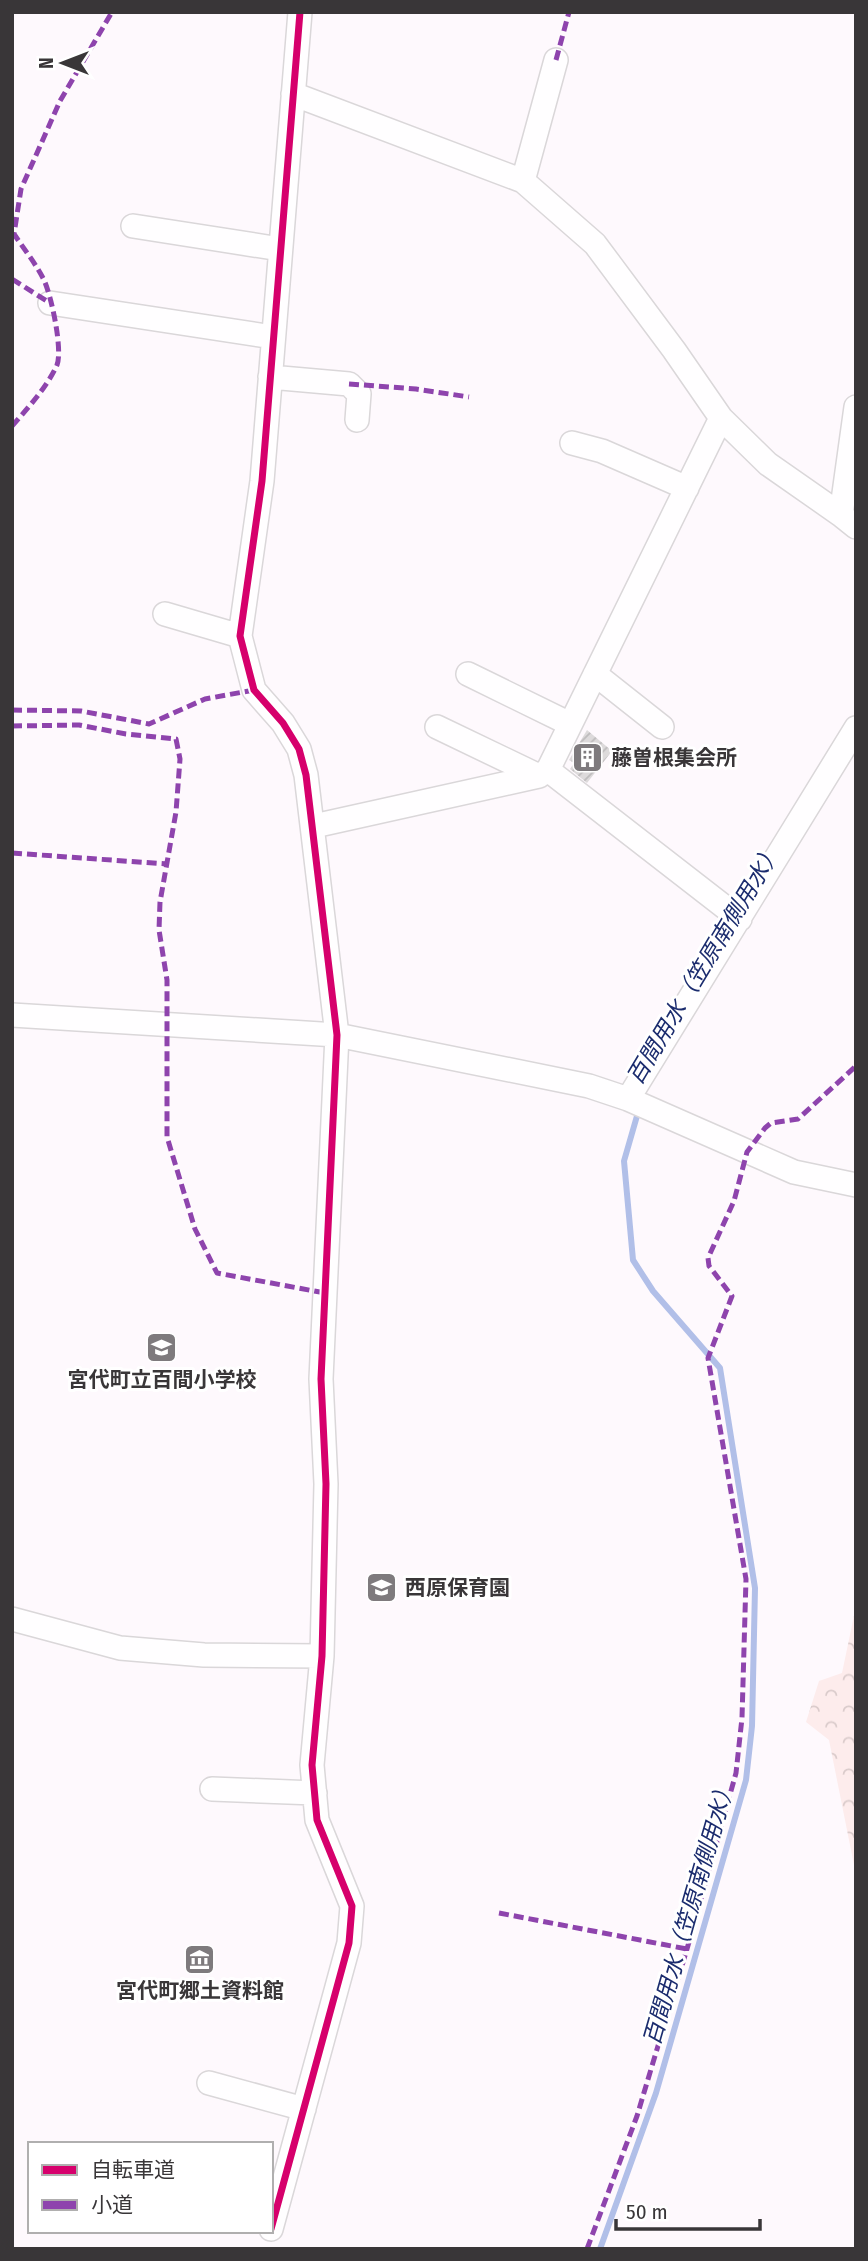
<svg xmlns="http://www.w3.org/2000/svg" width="868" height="2261" viewBox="0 0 868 2261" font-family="'Fira Sans Condensed','Noto Sans JP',sans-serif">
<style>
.forest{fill:url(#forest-crowns)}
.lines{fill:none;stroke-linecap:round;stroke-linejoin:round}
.stream{stroke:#b1bfe8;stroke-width:6}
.building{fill:url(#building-hatch)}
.minor-casing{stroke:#dad7d9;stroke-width:26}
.minor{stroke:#fffeff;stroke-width:23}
.quiet{stroke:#8e44ad;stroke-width:5;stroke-dasharray:10 5;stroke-linecap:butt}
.cycleway-casing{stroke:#fff;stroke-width:11}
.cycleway{stroke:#d6006c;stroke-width:7}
.labels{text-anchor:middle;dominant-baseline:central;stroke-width:6;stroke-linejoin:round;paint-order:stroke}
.poi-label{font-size:21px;font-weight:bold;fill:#393638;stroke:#fff;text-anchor:start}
.water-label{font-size:23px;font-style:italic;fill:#1b2c6e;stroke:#fff}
</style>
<defs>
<pattern id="forest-crowns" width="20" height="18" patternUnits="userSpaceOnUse" patternTransform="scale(1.75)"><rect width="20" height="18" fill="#fdecec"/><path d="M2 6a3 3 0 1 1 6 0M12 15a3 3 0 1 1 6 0" fill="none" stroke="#dacbcb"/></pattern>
<pattern id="building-hatch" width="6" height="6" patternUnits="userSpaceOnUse" patternTransform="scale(1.75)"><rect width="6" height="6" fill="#dddadb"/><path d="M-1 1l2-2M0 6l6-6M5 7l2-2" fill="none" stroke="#bebcbd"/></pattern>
</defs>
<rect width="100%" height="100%" fill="#fef9fd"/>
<path class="forest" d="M 856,1606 L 856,1875 L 829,1740 L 806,1722 L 819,1681 L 842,1673 Z"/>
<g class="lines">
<path class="stream" d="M 600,2249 L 656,2093 L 746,1780 L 752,1726 L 755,1588 L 720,1368 L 653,1291 L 633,1260 L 624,1161 L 639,1109"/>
</g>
<path class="building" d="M 587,730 L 612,751 L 587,783 L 570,769 L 574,763 L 569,760 Z"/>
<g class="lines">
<defs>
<path id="minor" d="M 293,94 L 523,181 L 595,244 L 674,350 L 721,418 L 768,464 L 841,515 L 856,527
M 523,181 L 556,60
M 133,226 L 280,249
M 50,303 L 273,337
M 270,377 L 349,384 L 359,394 L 357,420
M 572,443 L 602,451 L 687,488
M 841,515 L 856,407
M 165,614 L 240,636
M 468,674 L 570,724
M 595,674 L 662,727
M 437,727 L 539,776
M 548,770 L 740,919
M 314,826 L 539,776 L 548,770 L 721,418
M 12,1015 L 337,1035 L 589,1086 L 628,1099 L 794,1172 L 856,1185
M 628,1099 L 856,728
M 12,1619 L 120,1648 L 204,1655 L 322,1656
M 212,1789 L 315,1793
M 209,2083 L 304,2109
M 271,2229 L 349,1943 L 352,1906 L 317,1820 L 312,1765 L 322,1656 L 326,1484 L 321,1379 L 337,1035 L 306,775 L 299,749 L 283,723 L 254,690 L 240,636 L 262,481 L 300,12"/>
</defs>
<use href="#minor" class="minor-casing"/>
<use href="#minor" class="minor"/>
<path class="quiet" d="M 556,60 L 569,12
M 12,279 L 50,303
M 349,384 L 416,389 L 469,397
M 12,426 C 28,408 47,387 57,365 C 63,349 51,295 44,280 C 36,264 24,249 14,234 L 21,189 L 60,101 L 112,12
M 12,710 L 81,711 L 149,724 L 205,699 L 254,690
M 12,726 L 79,725 L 126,734 L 176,739 L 180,759 L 176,812 L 160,902 L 159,930 L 167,980 L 167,1137 L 195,1229 L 217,1273 L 325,1293
M 12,853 L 167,864
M 499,1913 L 687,1949
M 587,2249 L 637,2116 L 687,1949 L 736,1773 L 742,1718 L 746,1579 L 708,1358 L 732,1296 L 709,1266 L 708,1258 L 734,1201 L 747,1152 L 765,1128 L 771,1123 L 798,1119 L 856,1066"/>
<defs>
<path id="cycleway" d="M 271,2229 L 349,1943 L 352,1906 L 317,1820 L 312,1765 L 322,1656 L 326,1484 L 321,1379 L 337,1035 L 306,775 L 299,749 L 283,723 L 254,690 L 240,636 L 262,481 L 300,12"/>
</defs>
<use href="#cycleway" class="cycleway-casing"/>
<use href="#cycleway" class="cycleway"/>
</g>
<defs>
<symbol id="building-square" viewBox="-11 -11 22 22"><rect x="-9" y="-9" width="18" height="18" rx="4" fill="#7e7a7d" stroke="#fff"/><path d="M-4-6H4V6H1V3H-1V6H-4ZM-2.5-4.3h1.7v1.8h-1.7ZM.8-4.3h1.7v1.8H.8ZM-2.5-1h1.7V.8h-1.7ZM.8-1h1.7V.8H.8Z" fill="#fff"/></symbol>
<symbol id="school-square" viewBox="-11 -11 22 22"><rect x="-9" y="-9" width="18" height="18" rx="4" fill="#7e7a7d" stroke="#fff"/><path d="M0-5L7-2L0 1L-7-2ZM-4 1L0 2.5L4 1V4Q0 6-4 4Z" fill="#fff"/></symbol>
<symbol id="museum-square" viewBox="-11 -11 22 22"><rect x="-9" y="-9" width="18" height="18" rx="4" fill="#7e7a7d" stroke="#fff"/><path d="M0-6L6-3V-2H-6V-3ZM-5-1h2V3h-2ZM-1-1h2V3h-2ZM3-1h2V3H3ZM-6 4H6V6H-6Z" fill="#fff"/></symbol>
</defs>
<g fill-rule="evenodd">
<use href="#building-square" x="570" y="740" width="35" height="35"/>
<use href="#school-square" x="144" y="1330" width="35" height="35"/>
<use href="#school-square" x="364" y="1570" width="35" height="35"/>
<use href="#museum-square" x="182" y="1942" width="35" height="35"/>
</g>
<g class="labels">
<g class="poi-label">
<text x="611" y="758">藤曽根集会所</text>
<text x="162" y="1380" text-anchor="middle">宮代町立百間小学校</text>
<text x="405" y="1588">西原保育園</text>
<text x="200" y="1991" text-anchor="middle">宮代町郷土資料館</text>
</g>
<g class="water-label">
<text transform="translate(704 964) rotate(-59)">百間用水（笠原南側用水）</text>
<text transform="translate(689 1912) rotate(-74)">百間用水（笠原南側用水）</text>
</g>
</g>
<rect width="868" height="2261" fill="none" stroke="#393638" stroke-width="28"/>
<rect x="28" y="2142" width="245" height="91" fill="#ffffff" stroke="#b0afaf" stroke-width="2"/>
<rect x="42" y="2165" width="35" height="10" fill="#d6006c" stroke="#b0afaf" stroke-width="2"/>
<text x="91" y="2177" font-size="21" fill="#393638">自転車道</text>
<rect x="42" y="2200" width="35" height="10" fill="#8e44ad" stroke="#b0afaf" stroke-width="2"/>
<text x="91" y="2212" font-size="21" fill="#393638">小道</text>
<g transform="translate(63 63) rotate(270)" stroke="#ffffff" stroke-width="5" paint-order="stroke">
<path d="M0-5L12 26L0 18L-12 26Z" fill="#393638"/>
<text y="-10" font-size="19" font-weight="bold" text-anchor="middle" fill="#393638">N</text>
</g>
<path d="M616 2219v10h144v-10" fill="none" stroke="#393638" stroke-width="3.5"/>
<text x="626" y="2219" font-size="21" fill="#393638" stroke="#ffffff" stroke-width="5" paint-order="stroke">50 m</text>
</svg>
